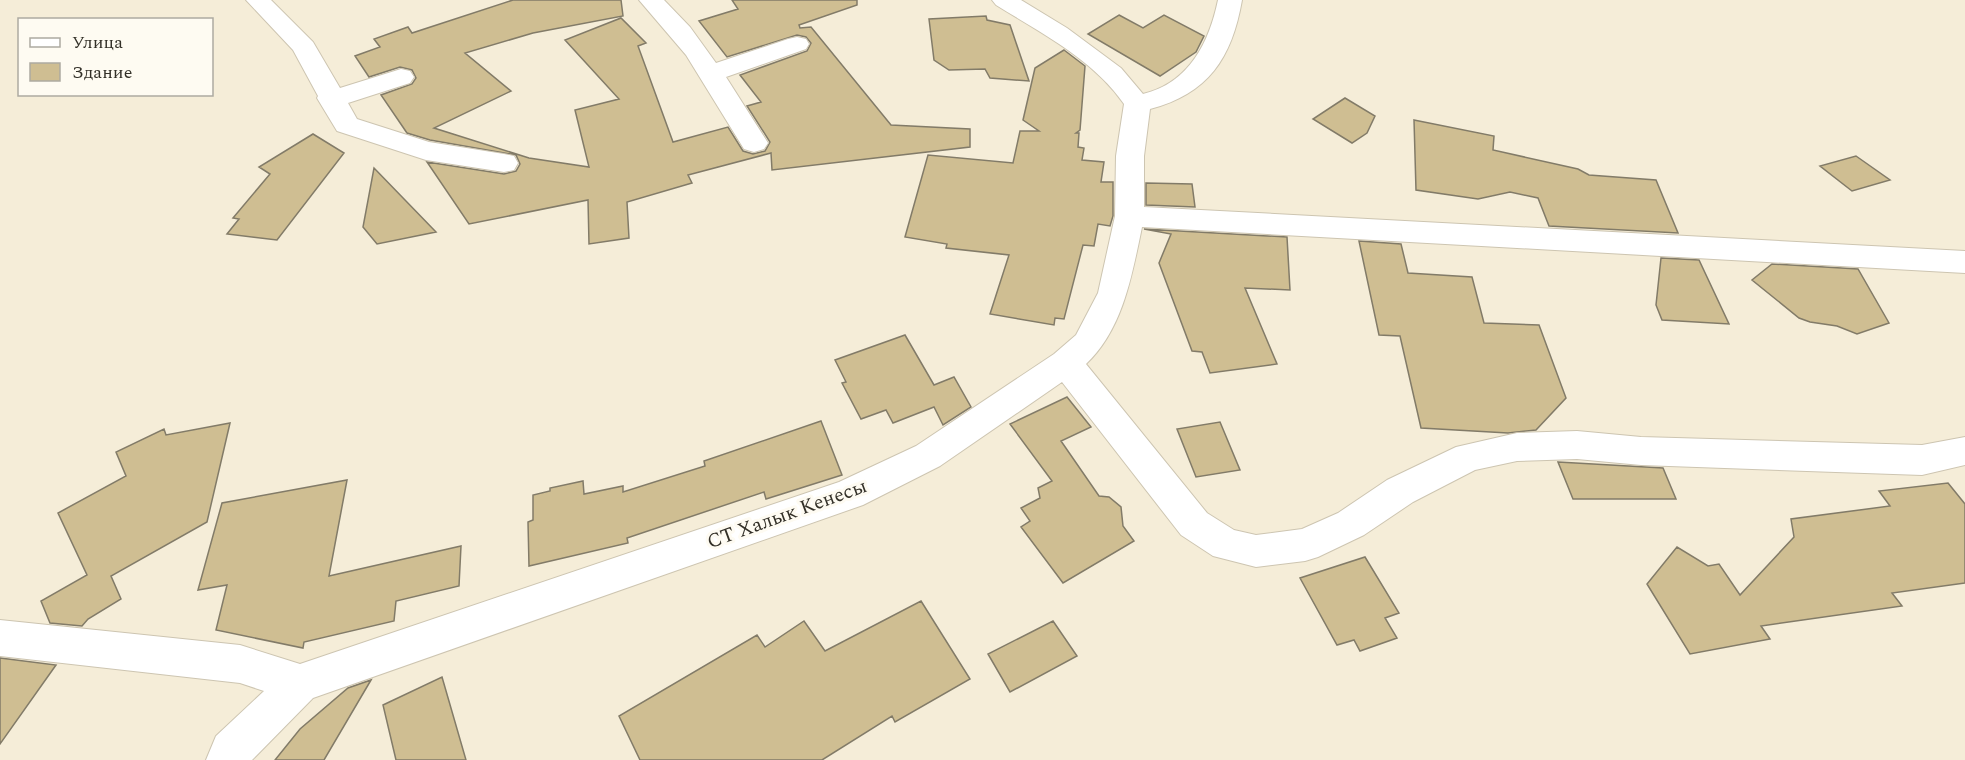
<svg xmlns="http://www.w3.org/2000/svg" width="1965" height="760" viewBox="0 0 1965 760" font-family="Spectral,serif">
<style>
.building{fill:#cfbe92;stroke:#827b68;stroke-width:1.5}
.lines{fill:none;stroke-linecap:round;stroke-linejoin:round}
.street-casing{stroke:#cdc5b1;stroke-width:2}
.street{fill:#fff;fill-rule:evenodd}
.labels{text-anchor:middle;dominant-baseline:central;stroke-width:6;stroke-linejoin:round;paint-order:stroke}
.street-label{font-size:20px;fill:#333028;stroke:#fefbf2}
</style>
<rect width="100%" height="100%" fill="#f5edd8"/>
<path class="building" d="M 513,0 L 621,0 L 623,16 L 533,33 L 465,53 L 511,91 L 434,128 L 529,158 L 589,167 L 575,110 L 619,99 L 565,40 L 621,18 L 646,43 L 638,46 L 673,142 L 728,127 L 743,151 L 753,154 L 765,151 L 770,142 L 747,106 L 761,102 L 740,75 L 807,51 L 811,43 L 806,37 L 797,35 L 727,57 L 699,21 L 738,9 L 732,0 L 857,0 L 857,5 L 799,25 L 800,28 L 811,27 L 891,125 L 970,129 L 970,147 L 772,170 L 771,153 L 688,175 L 692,183 L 627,202 L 629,238 L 589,244 L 588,200 L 469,224 L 427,162 L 504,174 L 516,171 L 520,164 L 516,155 L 430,140 L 407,133 L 381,95 L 412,84 L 416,78 L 412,70 L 400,67 L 369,77 L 355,56 L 380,47 L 374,39 L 408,27 L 412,33 Z
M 1119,15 L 1143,28 L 1164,15 L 1204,36 L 1196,52 L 1160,76 L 1088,34 Z
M 986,16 L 987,20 L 1010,25 L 1029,81 L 990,78 L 985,69 L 949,70 L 934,60 L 929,19 Z
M 1064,50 L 1085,66 L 1080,130 L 1076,133 L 1079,133 L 1078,147 L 1084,148 L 1082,160 L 1104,162 L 1101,182 L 1113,182 L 1113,216 L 1110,226 L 1098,224 L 1094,246 L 1083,245 L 1064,319 L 1055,318 L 1054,325 L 990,314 L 1009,255 L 946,248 L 947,244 L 905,237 L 928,155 L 1013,163 L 1020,131 L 1039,131 L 1023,120 L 1035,68 Z
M 1345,98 L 1375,116 L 1367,133 L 1352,143 L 1313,119 Z
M 1414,120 L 1494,136 L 1493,150 L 1578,169 L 1589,175 L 1656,180 L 1678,233 L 1549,226 L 1538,198 L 1510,192 L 1478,199 L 1416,190 Z
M 313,134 L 344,153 L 277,240 L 227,234 L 239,219 L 233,218 L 270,174 L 259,167 Z
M 1856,156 L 1890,180 L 1852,191 L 1820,166 Z
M 374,168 L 436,232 L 377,244 L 363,227 Z
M 1146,183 L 1192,184 L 1195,207 L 1146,205 Z
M 1144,229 L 1287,237 L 1290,290 L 1245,288 L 1277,364 L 1210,373 L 1202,352 L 1192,351 L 1159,263 L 1171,234 Z
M 1359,241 L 1401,244 L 1408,273 L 1472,277 L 1484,323 L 1539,325 L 1566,398 L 1536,430 L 1508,433 L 1421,428 L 1400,336 L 1379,335 Z
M 1661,258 L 1699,260 L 1729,324 L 1662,320 L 1656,305 Z
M 1772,264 L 1858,269 L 1889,323 L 1857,334 L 1837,326 L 1810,322 L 1799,318 L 1752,280 Z
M 905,335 L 934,385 L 954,377 L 971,407 L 943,425 L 934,407 L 893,423 L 886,410 L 861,419 L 842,383 L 846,382 L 835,360 Z
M 1067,397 L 1091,427 L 1061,441 L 1099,496 L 1109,497 L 1121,507 L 1123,526 L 1134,541 L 1063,583 L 1021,527 L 1030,521 L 1021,508 L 1040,498 L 1038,488 L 1052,481 L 1010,424 Z
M 821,421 L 842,475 L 766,499 L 764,492 L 627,538 L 628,543 L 529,566 L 528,522 L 533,520 L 533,495 L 550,491 L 550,488 L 583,481 L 584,494 L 623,486 L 623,492 L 705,466 L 704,461 Z
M 1220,422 L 1240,470 L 1196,477 L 1177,429 Z
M 230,423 L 207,522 L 111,576 L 121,599 L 88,619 L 82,626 L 50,623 L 41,601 L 87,575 L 58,513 L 126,476 L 116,452 L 164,429 L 166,435 Z
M 1558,462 L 1663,468 L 1676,499 L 1573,499 Z
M 347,480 L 329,576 L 461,546 L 459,586 L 396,601 L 394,621 L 304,642 L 303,648 L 216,630 L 227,585 L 198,590 L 222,503 Z
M 1948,483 L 1965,504 L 1965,583 L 1892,593 L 1902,606 L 1761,626 L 1770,639 L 1690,654 L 1647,584 L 1677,547 L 1708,566 L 1719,564 L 1740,595 L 1794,537 L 1791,519 L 1890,506 L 1879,491 Z
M 1365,557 L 1399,613 L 1385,618 L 1397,638 L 1360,651 L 1354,640 L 1337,645 L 1300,578 Z
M 921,601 L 970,679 L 895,722 L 892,716 L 822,760 L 640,760 L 619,716 L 757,635 L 765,647 L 804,621 L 825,651 Z
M 1053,621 L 1077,656 L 1010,692 L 988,654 Z
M 0,658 L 56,665 L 0,744 Z
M 442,677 L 466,760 L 396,760 L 383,705 Z
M 371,680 L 324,760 L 275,760 L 300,729 L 348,688 Z"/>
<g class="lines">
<defs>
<path id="street" d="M 246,0 L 271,0 L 313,42 L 340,88 L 401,69 L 410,71 L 414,77 L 410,83 L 348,103 L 357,119 L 429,142 L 504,154 L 514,156 L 518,163 L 514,170 L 504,172 L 426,160 L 337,131 L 317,98 L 318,96 L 293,50 Z
M 639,0 L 664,0 L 690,27 L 716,63 L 788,39 L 797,37 L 806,39 L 809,44 L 806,49 L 726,77 L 768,143 L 764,149 L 754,152 L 744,149 L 686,55 Z
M 992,0 L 1021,0 L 1067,28 L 1121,68 L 1143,94 C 1189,83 1209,43 1218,0 L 1242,0 C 1232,58 1208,94 1150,109 L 1144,156 L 1144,207 L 1965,251 L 1965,273 L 1142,227 C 1132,275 1123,329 1086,364 L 1207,513 L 1234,530 L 1256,535 L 1302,529 L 1338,513 L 1387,480 L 1456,447 L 1517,433 L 1577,431 L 1641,437 L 1922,445 L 1965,437 L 1965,465 L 1922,475 L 1641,465 L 1577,459 L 1517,461 L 1475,470 L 1413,502 L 1364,535 L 1318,557 L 1305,561 L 1256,567 L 1213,556 L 1181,535 L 1062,382 L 940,466 L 863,505 L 313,698 L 252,760 L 206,760 L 216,736 L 264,691 L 240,683 L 0,656 L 0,620 L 240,645 L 300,664 L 839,482 L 916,446 L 1054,354 L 1076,335 L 1098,293 L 1115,216 L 1116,156 L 1124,104 C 1093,59 1041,33 996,5 Z"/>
</defs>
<use href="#street" class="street-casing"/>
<use href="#street" class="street"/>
</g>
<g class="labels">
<g class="street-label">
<text transform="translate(787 514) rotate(-20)">СТ Халык Кенесы</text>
</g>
</g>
<rect x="18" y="18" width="195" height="78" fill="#fefbf2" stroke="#adaaa1" stroke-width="1.5"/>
<rect x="30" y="38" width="30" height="9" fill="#ffffff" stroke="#adaaa1" stroke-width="1.5"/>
<text x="72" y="48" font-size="18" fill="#333028">Улица</text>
<rect x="30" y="63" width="30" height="18" fill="#cfbe92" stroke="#adaaa1" stroke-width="1.5"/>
<text x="72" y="78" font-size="18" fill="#333028">Здание</text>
</svg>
